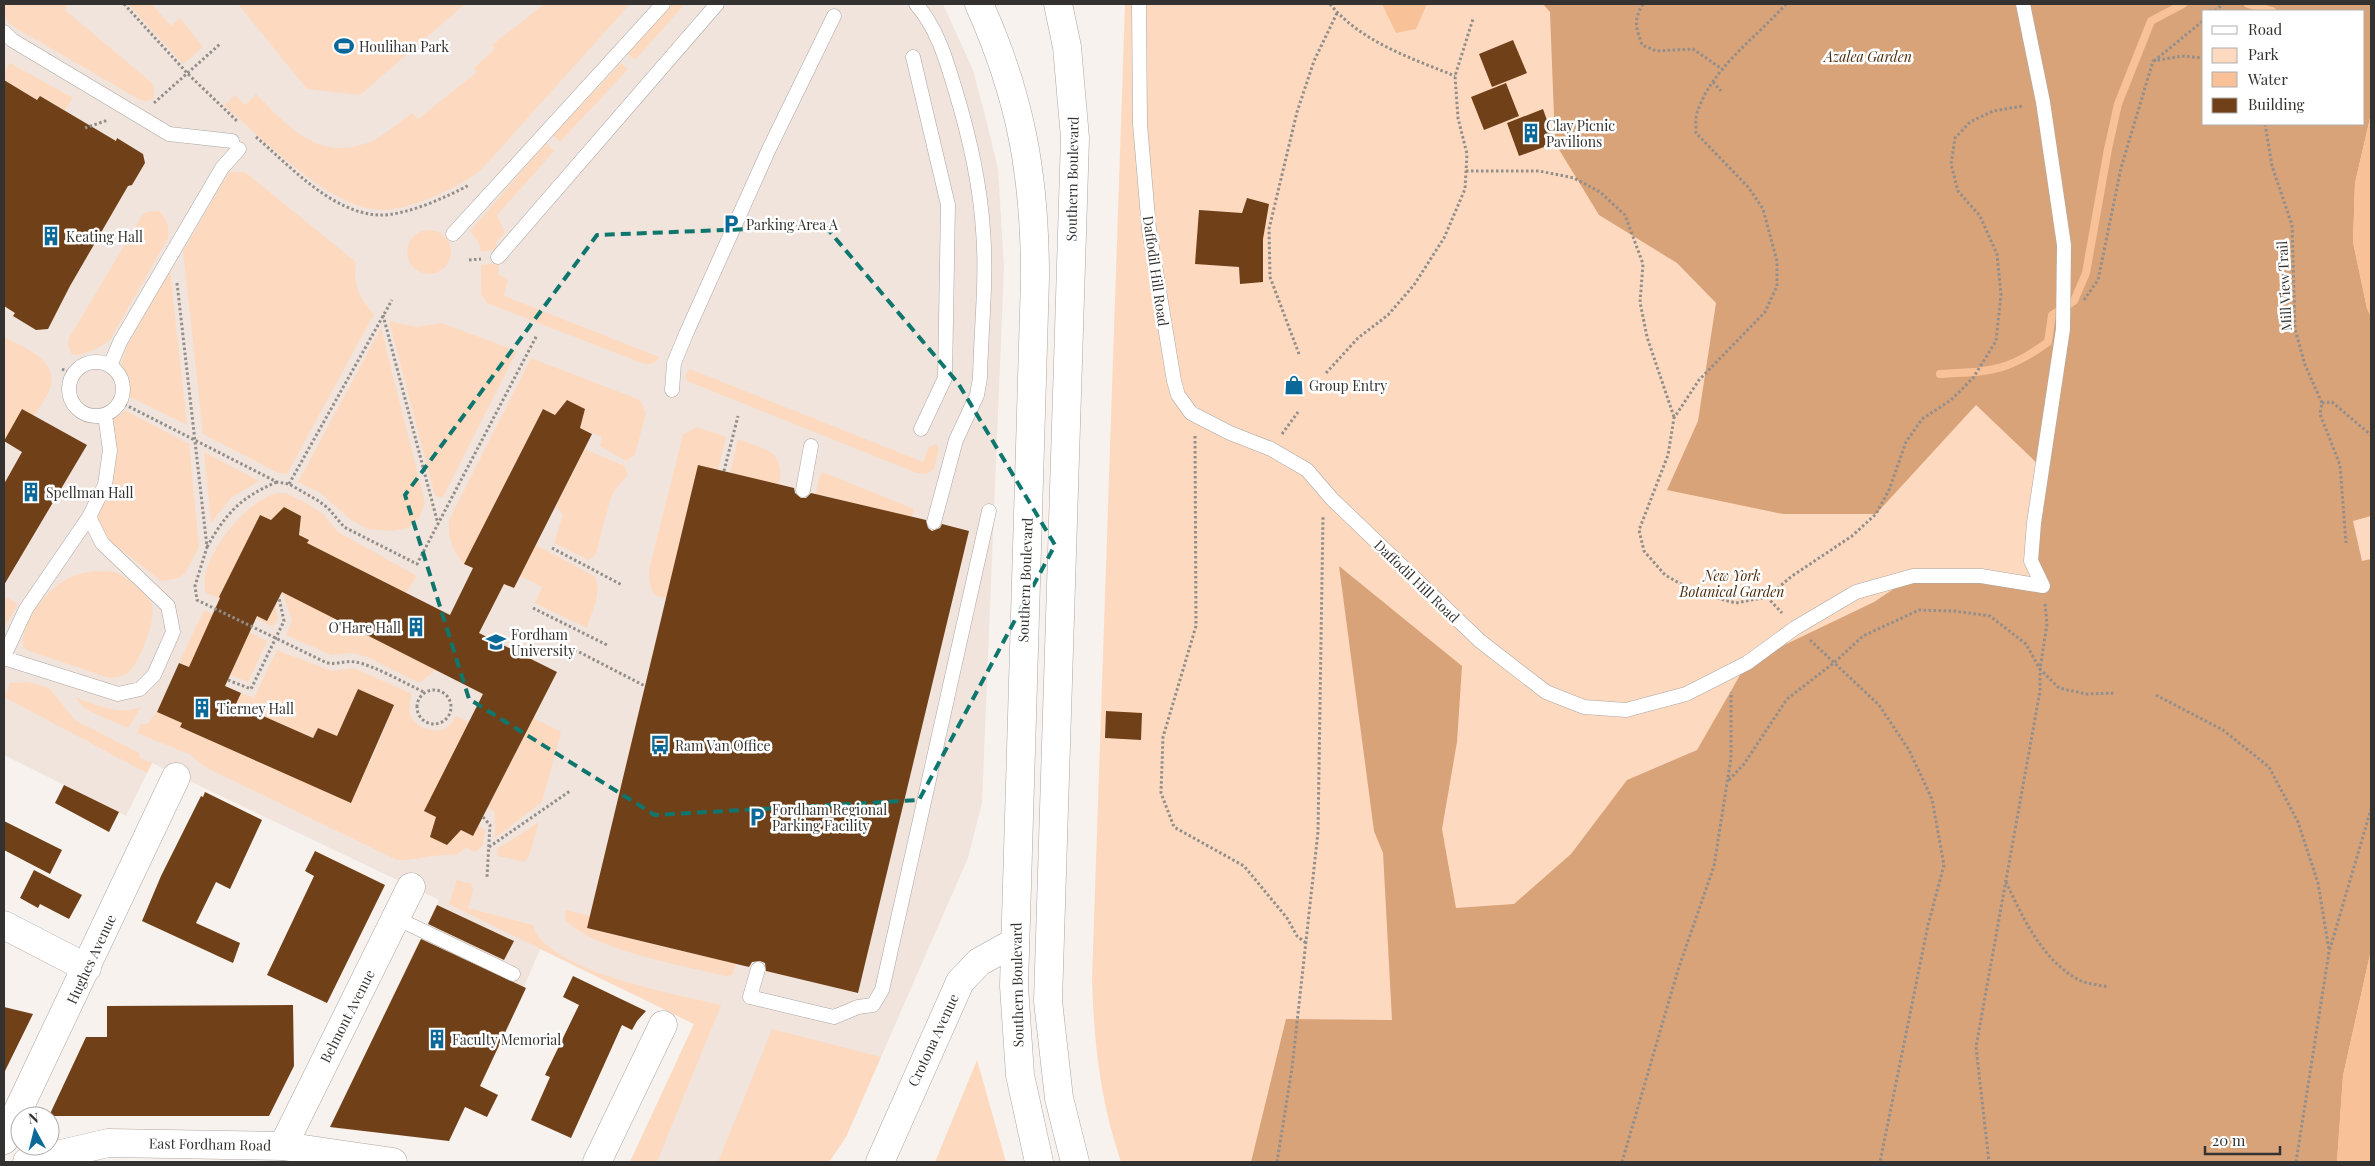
<svg xmlns="http://www.w3.org/2000/svg" width="2375" height="1166" viewBox="0 0 2375 1166" font-family="'Playfair Display',serif">
<style>
.built{fill:#f0e4dc}
.green{fill:#fddabf;fill-rule:evenodd}
.forest{fill:#d9a37a;fill-rule:evenodd}
.water{fill:#f8c197}
.lines{fill:none;stroke-linecap:round;stroke-linejoin:round}
.stream{stroke:#f8c197;stroke-width:8}
.building{fill:#704118}
.lane-casing{stroke:#aba6a3;stroke-width:15}
.street-casing{stroke:#aba6a3;stroke-width:29}
.secondary-casing{stroke:#aba6a3;stroke-width:29}
.primary-casing{stroke:#aba6a3;stroke-width:29}
.path{stroke:#918e8b;stroke-width:3;stroke-dasharray:2.5 2.5;stroke-linecap:butt}
.lane{stroke:#fff;stroke-width:14}
.street{stroke:#fff;stroke-width:28}
.secondary{stroke:#fff;stroke-width:28}
.primary{stroke:#fff;stroke-width:28}
.path-bridge{stroke:#918e8b;stroke-width:3;stroke-dasharray:2.5 2.5;stroke-linecap:butt}
.marked{fill:none;stroke:#0f766e;stroke-width:4;stroke-dasharray:10 6;stroke-linejoin:round}
.labels{text-anchor:middle;dominant-baseline:central;stroke-width:5;stroke-linejoin:round;paint-order:stroke}
.poi-label{font-size:14px;fill:#343230;stroke:#fff;text-anchor:start}
.park-label{font-size:14px;font-style:italic;fill:#4c2908;stroke:#fff}
.street-label{font-size:14px;fill:#343230;stroke:#fff}
</style>
<rect width="100%" height="100%" fill="#f8f2ee"/>
<path class="built" d="M 4,4 L 943,4 L 973,70 L 986,119 L 998,169 L 1004,267 L 982,803 L 968,858 L 846,1137 L 829,1162 L 630,1162 L 694,1024 L 540,949 L 524,987 L 525,991 L 480,1086 L 465,1107 L 449,1141 L 332,1128 L 332,1124 L 419,941 L 422,939 L 429,942 L 434,931 L 436,927 L 428,923 L 439,900 L 152,763 L 126,816 L 4,755 Z"/>
<path class="green" d="M 4,4 L 68,4 L 65,10 L 151,82 L 154,89 L 154,99 L 146,101 L 140,100 L 9,24 L 4,14 Z
M 128,4 L 152,4 L 171,26 L 180,18 L 203,47 L 183,64 Z
M 238,4 L 465,4 L 360,95 L 307,89 Z
M 544,4 L 630,4 L 479,172 C 456,188 409,211 380,210 C 327,207 264,139 224,106 L 235,95 L 245,105 L 256,94 C 283,121 313,157 356,146 C 362,144 369,143 374,140 C 387,133 400,122 412,113 L 418,119 L 477,72 L 474,68 L 495,49 L 492,45 Z
M 672,4 L 685,4 L 635,60 L 627,53 Z
M 1125,4 L 2371,4 L 2371,1162 L 1121,1162 C 1100,1100 1094,1044 1092,979 ZM 2204,11 L 2364,11 L 2364,124 L 2204,124 Z
M 10,63 L 73,98 L 65,110 L 40,96 L 37,100 L 4,80 L 4,71 Z
M 621,63 L 628,69 L 560,142 L 553,135 Z
M 546,143 L 554,151 L 497,215 L 505,233 L 496,242 L 497,249 L 481,252 L 478,241 L 470,231 Z
M 229,172 L 245,172 L 356,262 C 353,286 358,296 374,314 L 287,474 L 278,473 L 203,434 L 183,251 Z
M 151,211 L 159,211 C 168,220 169,226 168,238 L 110,340 C 101,347 83,356 72,355 L 68,344 L 69,338 L 143,214 Z
M407 252a22 22 0 1 1 44 0a22 22 0 1 1-44 0Z
M 498,263 L 499,275 L 508,279 L 504,296 L 659,357 L 657,361 L 649,365 L 642,363 L 487,303 L 481,294 L 481,265 Z
M 170,270 L 187,425 L 130,397 L 130,378 L 121,364 L 127,346 Z
M 389,321 L 416,327 L 442,323 L 517,351 L 443,497 L 435,496 Z
M 381,328 L 425,503 L 419,518 L 408,528 L 391,531 L 368,529 L 350,519 L 319,492 L 298,482 Z
M 4,337 C 21,346 57,359 51,385 C 49,395 39,407 34,416 L 22,410 L 4,441 Z
M 531,358 L 640,400 L 646,413 L 635,455 L 626,461 L 600,446 L 602,437 L 580,428 L 585,409 L 567,400 L 555,415 L 543,409 L 464,564 C 453,551 447,537 449,520 Z
M 690,369 L 923,462 L 929,447 L 936,444 L 939,450 L 934,468 L 927,474 L 917,473 L 687,381 L 686,374 Z
M 124,410 L 189,444 L 199,547 L 186,572 L 179,578 L 162,581 L 156,577 L 107,539 L 96,516 L 112,486 L 115,449 L 111,418 L 120,415 Z
M 697,427 L 726,437 L 718,470 L 667,598 L 656,596 C 648,585 648,575 651,561 L 683,435 Z
M 738,439 C 765,450 786,450 779,485 L 730,473 Z
M 584,449 L 625,466 L 628,475 L 616,488 L 610,500 L 596,554 L 589,560 L 554,543 L 563,515 L 556,506 Z
M 204,452 L 259,481 L 232,497 L 211,523 Z
M 823,472 L 914,509 L 912,517 L 816,494 L 819,478 Z
M 277,493 L 286,493 L 310,505 L 324,515 L 338,532 L 417,576 L 406,593 L 307,543 L 308,540 L 299,535 L 301,516 L 284,507 L 271,520 L 260,515 L 219,597 L 267,621 L 275,605 L 278,618 L 273,627 L 205,592 C 205,587 204,581 205,576 C 210,547 249,499 277,493 Z
M 536,545 L 594,576 C 604,590 591,613 587,628 L 535,603 L 542,587 L 520,576 Z
M 99,571 C 104,571 110,571 115,572 C 126,577 145,591 151,602 C 158,617 141,659 130,671 C 125,677 116,677 109,678 L 29,651 L 23,647 C 20,625 43,594 62,582 C 73,574 87,572 99,571 Z
M 282,592 L 436,670 L 419,683 L 367,657 L 352,653 L 331,655 L 286,635 L 292,621 Z
M 4,596 L 18,604 L 4,628 Z
M 204,610 L 267,641 L 248,682 L 230,675 L 247,637 L 189,667 L 179,663 Z
M 277,650 L 332,671 L 354,668 L 412,694 C 403,719 419,732 443,730 L 451,724 L 456,716 L 469,722 L 424,811 L 436,817 L 431,837 L 447,845 L 461,830 L 473,836 L 479,826 L 485,829 L 483,845 L 476,852 L 466,848 L 456,855 C 435,853 417,861 397,860 L 207,768 L 189,754 L 137,733 L 141,724 L 147,724 L 157,712 L 182,723 L 180,727 L 370,763 L 394,705 L 358,689 L 337,736 L 318,728 L 313,738 L 236,704 L 241,693 L 254,698 Z
M 28,682 L 49,688 L 75,720 L 139,753 L 140,758 L 152,763 L 147,773 L 4,697 L 10,683 Z
M 75,697 C 97,705 118,716 141,707 L 128,728 L 85,709 Z
M 533,718 L 561,732 L 542,802 L 495,838 L 495,813 L 488,807 Z
M 539,822 L 529,856 L 524,862 L 498,856 L 497,849 Z
M 457,880 L 471,884 L 473,890 L 468,908 L 533,925 C 535,931 538,937 542,941 C 580,977 671,993 721,1005 L 657,1162 L 630,1162 L 694,1024 L 449,904 Z
M 565,910 L 590,916 L 587,928 L 736,964 L 732,975 L 725,976 C 682,965 597,951 566,921 Z
M 772,1029 L 881,1057 L 846,1137 L 829,1162 L 718,1162 Z
M 977,1060 L 1006,1162 L 935,1162 Z"/>
<path class="forest" d="M 1543,4 L 2371,4 L 2371,114 L 2355,183 L 2353,242 L 2367,308 L 2371,317 L 2371,516 L 2353,521 L 2362,561 L 2371,559 L 2371,950 L 2343,1076 L 2337,1162 L 1251,1162 L 1286,1019 L 1392,1020 L 1383,853 L 1374,831 L 1339,566 L 1462,666 L 1457,742 L 1442,829 L 1456,908 L 1514,904 L 1571,854 L 1627,780 L 1697,750 L 1747,663 L 1874,602 L 1913,576 L 2043,586 L 2031,561 L 2042,468 L 1976,405 L 1876,514 L 1783,514 L 1667,490 L 1698,421 L 1716,303 L 1677,263 L 1599,215 L 1555,143 L 1550,12 ZM 2204,11 L 2364,11 L 2364,124 L 2204,124 Z"/>
<path class="water" d="M 1382,4 L 1427,4 L 1416,29 L 1396,33 Z
M 2371,114 L 2371,317 L 2367,309 L 2353,242 L 2355,183 Z
M 2371,950 L 2371,1162 L 2337,1162 L 2343,1076 Z"/>
<g class="lines">
<path class="stream" d="M 2248,4 L 2272,11
M 1940,374 C 1989,371 2006,373 2048,342 L 2052,315 L 2074,301 L 2086,273 L 2108,149 L 2118,104 L 2151,21 L 2183,4"/>
</g>
<path class="building" d="M 1513,40 L 1527,73 L 1492,87 L 1479,54 Z
M 4,80 L 37,100 L 40,96 L 116,141 L 117,138 L 143,154 L 145,163 L 132,185 L 128,186 L 70,286 L 48,329 L 36,330 L 13,316 L 15,313 L 4,306 Z
M 1506,83 L 1519,116 L 1484,130 L 1471,97 Z
M 1543,109 L 1555,143 L 1519,156 L 1507,123 Z
M 1247,198 L 1269,204 L 1263,239 L 1263,282 L 1240,284 L 1239,267 L 1195,264 L 1199,210 L 1242,213 Z
M 567,400 L 585,409 L 580,428 L 592,434 L 514,588 L 504,584 L 479,633 L 557,672 L 473,836 L 461,830 L 447,845 L 430,837 L 436,817 L 424,811 L 483,694 L 282,592 L 267,621 L 257,616 L 225,686 L 241,693 L 236,704 L 313,738 L 318,728 L 337,736 L 358,689 L 394,705 L 351,803 L 180,727 L 182,723 L 157,712 L 179,663 L 189,667 L 220,598 L 219,597 L 260,515 L 271,520 L 284,507 L 301,516 L 299,535 L 309,540 L 307,543 L 450,615 L 473,568 L 464,564 L 543,409 L 555,415 Z
M 22,409 L 87,445 L 4,585 L 4,484 L 22,452 L 4,441 Z
M 698,465 L 794,488 L 795,493 L 801,498 L 806,498 L 811,493 L 926,520 L 928,528 L 932,531 L 940,528 L 942,524 L 969,531 L 858,993 L 766,971 L 765,963 L 760,961 L 752,962 L 749,967 L 587,928 Z
M 1106,711 L 1142,713 L 1141,740 L 1105,738 Z
M 64,785 L 119,812 L 109,832 L 55,803 Z
M 205,792 L 262,820 L 230,889 L 216,882 L 196,923 L 240,943 L 233,963 L 142,921 L 161,876 L 201,796 L 203,797 Z
M 4,821 L 62,850 L 50,874 L 4,850 Z
M 315,851 L 385,885 L 327,1003 L 267,975 L 314,876 L 305,871 Z
M 34,870 L 82,895 L 69,919 L 40,904 L 38,908 L 20,898 Z
M 437,905 L 514,941 L 504,960 L 428,924 Z
M 421,939 L 526,988 L 480,1086 L 498,1095 L 487,1117 L 465,1107 L 449,1141 L 330,1127 Z
M 573,976 L 646,1011 L 637,1021 L 632,1030 L 622,1025 L 571,1138 L 531,1120 L 550,1077 L 545,1075 L 579,1005 L 563,997 Z
M 293,1005 L 294,1066 L 269,1116 L 49,1116 L 86,1037 L 107,1037 L 107,1006 Z
M 4,1007 L 33,1014 L 4,1073 Z"/>
<g class="lines">
<defs>
<path id="lane" d="M 916,4 C 937,28 946,59 955,89 C 969,135 980,182 983,230 C 987,279 981,329 980,378 L 977,395 L 956,440 L 934,522
M 1139,4 L 1140,124 L 1149,229 L 1174,381 L 1178,395 L 1191,413 L 1230,433 L 1271,449 L 1307,470 L 1332,499 L 1480,641 L 1546,692 L 1584,707 L 1626,710 L 1686,694 L 1747,663 L 1795,628 L 1856,592 L 1913,576 L 1981,576 L 2043,586
M 2023,4 L 2043,102 L 2064,245 L 2063,329 L 2034,523 L 2031,561 L 2043,586
M 4,32 L 12,40 L 169,134 L 232,141
M 913,57 L 948,205 L 945,378 L 921,429
M 453,234 L 663,4
M 498,257 L 717,4
M69 389a27 27 0 1 1 54 0a27 27 0 1 1-54 0Z
M 110,366 L 120,342 L 222,168 L 239,149
M 672,390 L 674,363 L 686,334 L 769,149 L 834,16
M 803,490 L 811,446
M 4,656 L 26,609 L 89,517
M 4,658 L 118,694 L 140,689 L 154,675 L 173,632 L 168,606 L 102,543 L 89,517 L 105,485 L 110,450 L 105,415
M 396,918 L 513,974
M 758,969 L 750,997 L 834,1017 L 858,1007 L 873,1005 L 882,990 L 989,511"/>
<path id="street" d="M 4,925 L 87,968
M 4,1140 L 176,777
M 283,1146 L 411,887
M 597,1162 L 663,1025"/>
<path id="secondary" d="M 27,1162 L 108,1143 L 283,1146 L 393,1162
M 880,1162 L 960,982 L 979,962 L 1015,942"/>
<path id="primary" d="M 979,4 C 1021,97 1035,176 1035,278 L 1014,986 L 1020,1075 L 1039,1162
M 1058,4 L 1067,47 L 1075,138 L 1048,1001 L 1059,1098 L 1075,1162"/>
</defs>
<use href="#lane" class="lane-casing"/>
<use href="#street" class="street-casing"/>
<use href="#secondary" class="secondary-casing"/>
<use href="#primary" class="primary-casing"/>
<path class="path" d="M 124,4 L 188,74 L 238,122
M 1330,4 C 1361,42 1411,58 1455,76
M 1643,4 C 1633,21 1636,27 1642,45 L 1656,51 L 1693,49 L 1722,69
M 1786,4 C 1756,38 1714,66 1698,110 C 1695,117 1696,126 1696,133 L 1749,188 L 1763,209 L 1777,261 L 1777,286 L 1765,312 L 1699,380 L 1674,418 L 1668,455 L 1639,530 L 1644,551 L 1665,575 L 1697,593 L 1736,603 L 1767,597 L 1792,576 L 1852,536 L 1876,514 L 1889,490 L 1906,442 L 1922,419 L 1951,400 L 1973,378 L 1996,341 L 2001,295 L 1997,254 L 1980,216 L 1958,191 L 1951,164 L 1955,138 L 1970,122 L 1993,111 L 2023,106
M 2215,11 L 2223,4
M 2154,61 L 2204,20
M 1713,82 L 1721,91
M 154,103 L 220,44
M 2265,124 L 2272,166 L 2292,225 L 2295,329 L 2305,365 L 2322,403 L 2320,414 L 2340,465 L 2346,543
M 85,128 L 108,120
M 256,137 C 290,166 332,213 379,215 C 405,216 447,197 469,185
M 1466,171 L 1539,171 L 1574,178 L 1600,192 L 1625,215 L 1643,264 L 1640,302 L 1647,337 L 1674,417
M 469,260 L 481,259
M 177,283 L 207,547 L 195,586 L 197,600 L 325,662 C 335,666 344,660 355,662 C 374,665 406,684 424,692
M 2084,300 L 2098,280 L 2121,168 L 2153,61 L 2182,56 L 2204,58
M 383,315 L 438,524
M 1299,354 L 1270,277 L 1269,229 L 1297,112 L 1314,61 L 1337,13
M 62,369 L 72,374
M 1326,373 L 1358,338 L 1388,315 L 1414,285 L 1444,238 L 1465,189 L 1467,154 L 1458,118 L 1455,76 L 1473,19
M 120,402 L 277,482 L 289,484 L 317,500 L 328,508 L 344,527 L 417,564 L 537,335
M 2322,403 L 2332,402 L 2371,435
M 1282,434 L 1298,412
M 1195,436 L 1196,626 L 1163,737 L 1161,793 L 1174,827 L 1244,866 L 1287,918 L 1297,936 L 1306,943
M 724,471 L 738,416
M 289,484 L 392,300
M 207,547 C 226,513 241,497 277,482
M 552,548 L 622,585
M 1767,597 L 1782,613
M 2045,604 L 2047,624 L 2040,669 L 2059,688 L 2086,694 L 2115,693
M 533,608 L 607,645
M 1810,640 L 1879,705 L 1909,750 L 1932,799 L 1944,865 L 1928,925 L 1880,1162
M 228,680 L 251,689 L 284,621 L 279,598
M417 707a17 17 0 1 1 34 0a17 17 0 1 1-34 0Z
M 2156,695 L 2223,730 L 2269,767 L 2298,822 L 2318,883 L 2329,950
M 1729,780 L 1744,764 L 1787,699 L 1835,662 L 1863,636 L 1919,610 L 1954,611 L 1990,616 L 2026,644 L 2040,669 L 2040,691 L 1976,1047 L 1989,1162
M 483,817 L 490,825 L 487,877
M 489,847 L 570,791
M 2006,882 C 2023,918 2042,960 2079,980 C 2087,984 2099,985 2109,987
M 1277,1162 L 1292,1068 L 1318,832 L 1323,516
M 1622,1162 L 1678,970 L 1714,866 L 1731,758 L 1731,692
M 2296,1162 L 2329,952 L 2371,809"/>
<use href="#lane" class="lane"/>
<use href="#street" class="street"/>
<use href="#secondary" class="secondary"/>
<use href="#primary" class="primary"/>
<path class="path-bridge" d="M 548,636 L 645,686"/>
</g>
<path class="marked" d="M 825,226 L 958,383 L 1055,545 L 919,800 L 655,815 L 469,699 L 405,495 L 597,235 Z"/>
<defs>
<symbol id="stadium-bare" viewBox="-9 -9 18 18"><path d="M0-5a6.5 5 0 1 0 0 10a6.5 5 0 1 0 0-10ZM-3.5-1.8h7v3.6h-7Z" fill="#0a6998" stroke="#fff" stroke-width="2.5" paint-order="stroke"/></symbol>
<symbol id="building-bare" viewBox="-9 -9 18 18"><path d="M-4-6H4V6H1V3H-1V6H-4ZM-2.5-4.3h1.7v1.8h-1.7ZM.8-4.3h1.7v1.8H.8ZM-2.5-1h1.7V.8h-1.7ZM.8-1h1.7V.8H.8Z" fill="#0a6998" stroke="#fff" stroke-width="2.5" paint-order="stroke"/></symbol>
<symbol id="parking-bare" viewBox="-9 -9 18 18"><path d="M-3.5-5.5H1a3.5 3.5 0 0 1 0 7H-1V5.5H-3.5ZM-1-3.4V-.6H.8a1.4 1.4 0 0 0 0-2.8Z" fill="#0a6998" stroke="#fff" stroke-width="2.5" paint-order="stroke"/></symbol>
<symbol id="shop-bare" viewBox="-9 -9 18 18"><path d="M-5-2.5h2.3a2.7 3.5 0 0 1 5.4 0H5L5.5 6h-11ZM-1.5-2.5h3a1.5 2.3 0 0 0-3 0Z" fill="#0a6998" stroke="#fff" stroke-width="2.5" paint-order="stroke"/></symbol>
<symbol id="university-bare" viewBox="-9 -9 18 18"><path d="M0-5L7-2L0 1L-7-2ZM-4 1L0 2.5L4 1V4Q0 6-4 4Z" fill="#0a6998" stroke="#fff" stroke-width="2.5" paint-order="stroke"/></symbol>
<symbol id="bus-bare" viewBox="-9 -9 18 18"><path d="M-5-6H5V4H4V6H2V4H-2V6H-4V4H-5ZM-3.5-4V0h7V-4ZM-3.5 1.2v1.5H-2V1.2ZM2 1.2v1.5H3.5V1.2Z" fill="#0a6998" stroke="#fff" stroke-width="2.5" paint-order="stroke"/></symbol>
</defs>
<g fill-rule="evenodd">
<use href="#stadium-bare" x="330" y="32" width="28" height="28"/>
<use href="#building-bare" x="1517" y="119" width="28" height="28"/>
<use href="#parking-bare" x="717" y="210" width="28" height="28"/>
<use href="#building-bare" x="37" y="222" width="28" height="28"/>
<use href="#shop-bare" x="1280" y="371" width="28" height="28"/>
<use href="#building-bare" x="17" y="478" width="28" height="28"/>
<use href="#building-bare" x="402" y="613" width="28" height="28"/>
<use href="#university-bare" x="482" y="628" width="28" height="28"/>
<use href="#building-bare" x="188" y="694" width="28" height="28"/>
<use href="#bus-bare" x="646" y="731" width="28" height="28"/>
<use href="#parking-bare" x="743" y="803" width="28" height="28"/>
<use href="#building-bare" x="423" y="1025" width="28" height="28"/>
</g>
<g class="labels">
<g class="poi-label">
<text x="359" y="46">Houlihan Park</text>
<text x="1546" y="125">Clay Picnic<tspan x="1546" dy="16">Pavilions</tspan></text>
<text x="746" y="224">Parking Area A</text>
<text x="66" y="236">Keating Hall</text>
<text x="1309" y="385">Group Entry</text>
<text x="46" y="492">Spellman Hall</text>
<text x="401" y="627" text-anchor="end">O'Hare Hall</text>
<text x="511" y="634">Fordham<tspan x="511" dy="16">University</tspan></text>
<text x="217" y="708">Tierney Hall</text>
<text x="675" y="745">Ram Van Office</text>
<text x="772" y="809">Fordham Regional<tspan x="772" dy="16">Parking Facility</tspan></text>
<text x="452" y="1039">Faculty Memorial</text>
</g>
<g class="park-label">
<text x="1868" y="56">Azalea Garden</text>
<text x="1732" y="575">New York<tspan x="1732" dy="16">Botanical Garden</tspan></text>
</g>
<g class="street-label">
<text transform="translate(1072 179) rotate(-89)">Southern Boulevard</text>
<text transform="translate(1156 271) rotate(82)">Daffodil Hill Road</text>
<text transform="translate(2284 286) rotate(-93)">Mill View Trail</text>
<text transform="translate(1025 580) rotate(-88)">Southern Boulevard</text>
<text transform="translate(1417 581) rotate(44)">Daffodil Hill Road</text>
<text transform="translate(91 959) rotate(-65)">Hughes Avenue</text>
<text transform="translate(1017 985) rotate(-91)">Southern Boulevard</text>
<text transform="translate(347 1016) rotate(-63)">Belmont Avenue</text>
<text transform="translate(933 1040) rotate(-65)">Crotona Avenue</text>
<text transform="translate(210 1144) rotate(1)">East Fordham Road</text>
</g>
</g>
<rect width="2375" height="1166" fill="none" stroke="#343230" stroke-width="10"/>
<rect x="2202" y="10" width="162" height="115" fill="#ffffff" stroke="#aeadac"/>
<rect x="2212" y="26" width="25" height="8" fill="#ffffff" stroke="#aeadac"/>
<text x="2248" y="35" font-size="15" fill="#343230">Road</text>
<rect x="2212" y="48" width="25" height="15" fill="#fddabf" stroke="#aeadac"/>
<text x="2248" y="60" font-size="15" fill="#343230">Park</text>
<rect x="2212" y="72" width="25" height="15" fill="#f8c197" stroke="#aeadac"/>
<text x="2248" y="85" font-size="15" fill="#343230">Water</text>
<rect x="2212" y="98" width="25" height="15" fill="#704118" stroke="#aeadac"/>
<text x="2248" y="110" font-size="15" fill="#343230">Building</text>
<g transform="translate(35 1131) rotate(353)"><circle r="24" fill="#ffffff" stroke="#aeadac"/>
<path d="M0-4L9 19L0 12L-9 19Z" fill="#0a6998"/>
<text y="-8" font-size="14" font-weight="bold" text-anchor="middle" fill="#343230">N</text>
</g>
<path d="M2205 1146v8h75v-8" fill="none" stroke="#343230" stroke-width="2.5"/>
<text x="2212" y="1146" font-size="15" fill="#343230" stroke="#ffffff" stroke-width="4" paint-order="stroke">20 m</text>
</svg>
